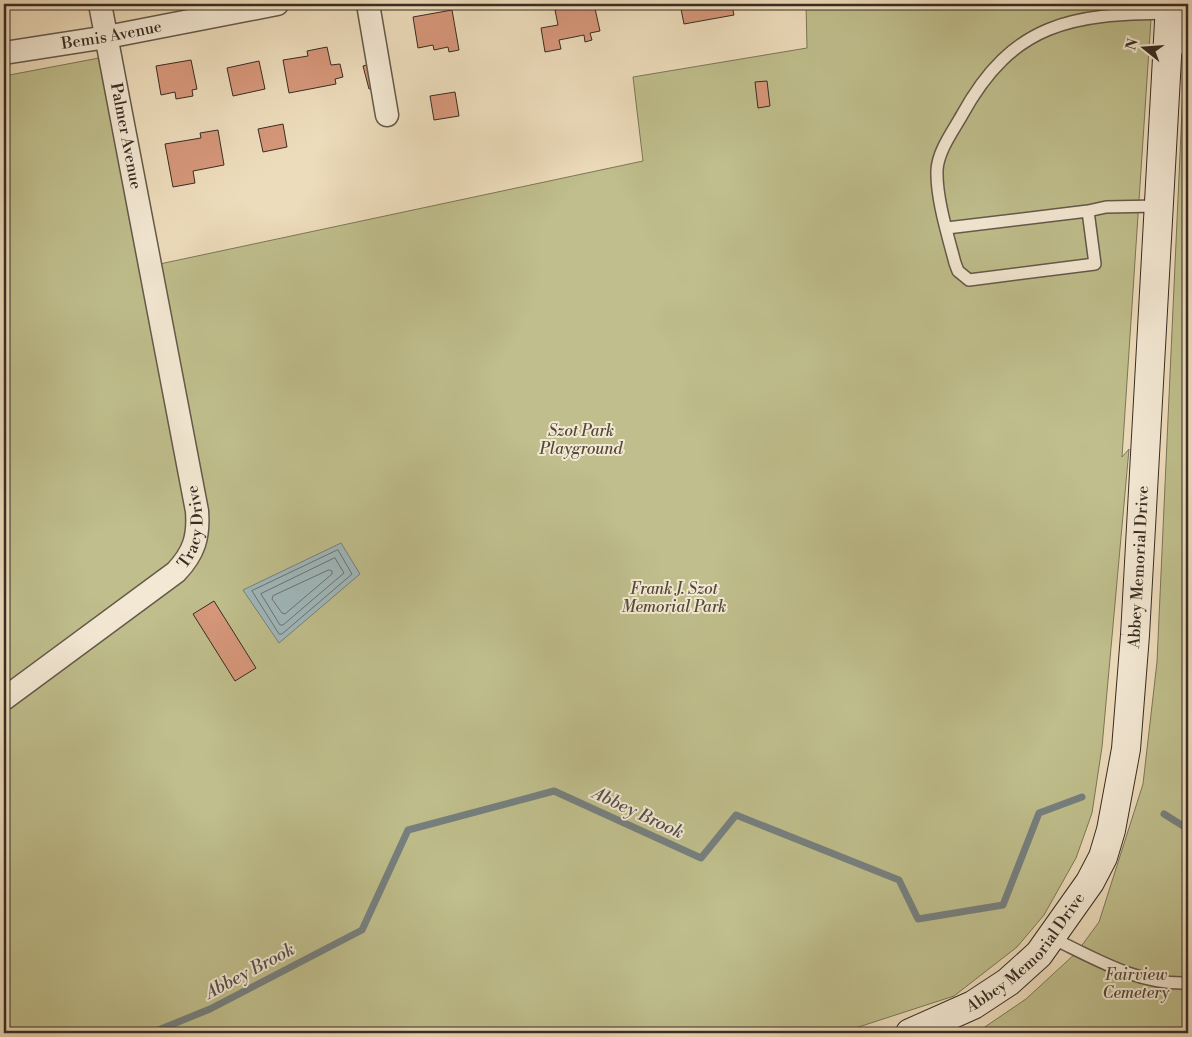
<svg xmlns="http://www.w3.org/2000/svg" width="1192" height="1037" viewBox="0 0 1192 1037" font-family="'Libre Bodoni',serif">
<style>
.green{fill:#bfbe8c;stroke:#7c7658}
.water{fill:#9fb8bc;stroke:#76807f}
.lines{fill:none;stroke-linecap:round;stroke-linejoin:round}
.shore{stroke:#6c7270;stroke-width:1}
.stream{stroke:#76807f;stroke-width:7}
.building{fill:#d6977a;stroke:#382d24}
.lane-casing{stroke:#65594a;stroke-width:14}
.street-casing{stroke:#65594a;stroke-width:25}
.secondary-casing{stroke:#382d24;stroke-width:30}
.lane{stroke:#f3e8d3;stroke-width:11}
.street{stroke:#f3e8d3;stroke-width:22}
.secondary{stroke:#f3e8d3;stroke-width:28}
.labels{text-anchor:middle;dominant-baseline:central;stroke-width:4;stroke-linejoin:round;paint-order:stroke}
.street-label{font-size:16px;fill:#382d24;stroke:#f3e8d3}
.park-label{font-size:16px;font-style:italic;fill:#534a39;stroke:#f3e8d3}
.water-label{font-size:18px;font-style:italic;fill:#52504a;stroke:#f3e8d3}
</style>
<rect width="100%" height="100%" fill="#eddcbb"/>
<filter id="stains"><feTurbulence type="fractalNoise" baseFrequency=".004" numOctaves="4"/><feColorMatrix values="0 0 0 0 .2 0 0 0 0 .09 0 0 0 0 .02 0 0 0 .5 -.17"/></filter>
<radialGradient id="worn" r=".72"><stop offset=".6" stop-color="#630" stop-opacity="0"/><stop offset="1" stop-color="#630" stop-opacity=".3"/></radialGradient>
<path class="green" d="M 806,4 L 1152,4 L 1122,457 L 1129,449 L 1102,747 L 1092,813 L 1076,858 L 1044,915 L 1017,947 L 954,996 L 840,1033 L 4,1033 L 4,76 L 99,58 L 141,268 L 643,161 L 633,77 L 807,48 Z
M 1184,66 L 1188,67 L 1188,1033 L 976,1033 L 1026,999 L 1077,952 L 1099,922 L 1143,784 L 1157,662 Z"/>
<path class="water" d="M 341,543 L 360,574 L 279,643 L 243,590 Z"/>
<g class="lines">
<path class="shore" d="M 338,550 L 352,574 L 282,634 L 279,634 L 252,591 Z
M 335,558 L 344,573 L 283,625 L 280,625 L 261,594 Z
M 329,570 L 332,571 L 332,574 L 285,614 L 282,613 L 272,599 L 273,596 Z"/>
<path class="stream" d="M 1164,814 L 1188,829
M 151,1033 L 210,1009 L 362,930 L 408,830 L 554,791 L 701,858 L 736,815 L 899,880 L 918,919 L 1003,905 L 1039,813 L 1082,797"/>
</g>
<path class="building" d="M 594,4 L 600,31 L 590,33 L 592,40 L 585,42 L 584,35 L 559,40 L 561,49 L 545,52 L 541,28 L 558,25 L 555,10 Z
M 680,4 L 745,4 L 732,6 L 734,15 L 684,24 Z
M 452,10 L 459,50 L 449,52 L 448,47 L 434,50 L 433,45 L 418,48 L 413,17 Z
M 327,47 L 331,65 L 340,64 L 343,77 L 335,79 L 336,84 L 289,93 L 283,60 L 308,56 L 307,51 Z
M 191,60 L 197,89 L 192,90 L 193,96 L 176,99 L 175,92 L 161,95 L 156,66 Z
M 259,61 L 265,89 L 233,96 L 227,68 Z
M 375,63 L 381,86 L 369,89 L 363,66 Z
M 767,81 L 770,106 L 758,108 L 755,82 Z
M 455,92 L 459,116 L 434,120 L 430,96 Z
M 283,124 L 287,147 L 263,152 L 258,129 Z
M 218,130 L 224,165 L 193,171 L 195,183 L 173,187 L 165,144 L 201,138 L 200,133 Z
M 214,601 L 256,668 L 235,681 L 193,614 Z"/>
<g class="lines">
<defs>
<path id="lane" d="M 1168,50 L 1188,47
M 1088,211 L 1095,264 L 969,280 L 958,271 L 955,263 C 948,236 936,198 937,170 C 938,151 953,131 962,115 C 1013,22 1072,14 1170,13
M 947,228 L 1088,211 L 1106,207 L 1158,206
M 1052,938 C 1096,959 1138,985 1188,983"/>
<g id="street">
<path d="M 368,4 L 387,115"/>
<path id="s1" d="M 4,53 L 107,37 L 277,4"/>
<path id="s2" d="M 4,699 L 176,572 C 194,553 199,537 197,511 L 100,4"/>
</g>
<g id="secondary">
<path id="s3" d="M 910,1033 L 973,1005 L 1008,982 L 1039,954 L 1090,882 L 1103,857 L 1111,830 L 1126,749 L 1135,635 L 1170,4"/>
</g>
</defs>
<use href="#lane" class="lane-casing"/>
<use href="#street" class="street-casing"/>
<use href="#secondary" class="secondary-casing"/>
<use href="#lane" class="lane"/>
<use href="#street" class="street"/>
<use href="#secondary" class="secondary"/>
</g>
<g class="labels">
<g class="street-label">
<text stroke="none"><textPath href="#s1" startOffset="109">Bemis Avenue</textPath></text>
<text transform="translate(126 136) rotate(79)">Palmer Avenue</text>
<text stroke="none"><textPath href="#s2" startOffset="264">Tracy Drive</textPath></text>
<text stroke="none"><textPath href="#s3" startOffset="562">Abbey Memorial Drive</textPath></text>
<text stroke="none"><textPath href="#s3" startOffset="144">Abbey Memorial Drive</textPath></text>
</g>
<g class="park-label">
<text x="581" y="431">Szot Park<tspan x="581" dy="18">Playground</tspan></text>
<text x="674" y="589">Frank J. Szot<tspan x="674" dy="18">Memorial Park</tspan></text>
<text x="1136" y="975">Fairview<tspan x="1136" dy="18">Cemetery</tspan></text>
</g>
<g class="water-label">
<text transform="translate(638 813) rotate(25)">Abbey Brook</text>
<text transform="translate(250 971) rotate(-28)">Abbey Brook</text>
</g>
</g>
<rect width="1192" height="1037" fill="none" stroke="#eddcbb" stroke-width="20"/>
<rect x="5" y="5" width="1182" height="1027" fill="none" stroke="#382d24" stroke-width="2.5"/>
<rect x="10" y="10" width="1172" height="1017" fill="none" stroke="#382d24"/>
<g transform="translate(1144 48) rotate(287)" stroke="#f3e8d3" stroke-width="4" paint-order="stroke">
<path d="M0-4L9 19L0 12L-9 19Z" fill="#382d24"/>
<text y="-8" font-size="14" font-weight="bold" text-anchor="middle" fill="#382d24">N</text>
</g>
<rect width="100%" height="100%" filter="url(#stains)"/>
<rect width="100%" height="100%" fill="url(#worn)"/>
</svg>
